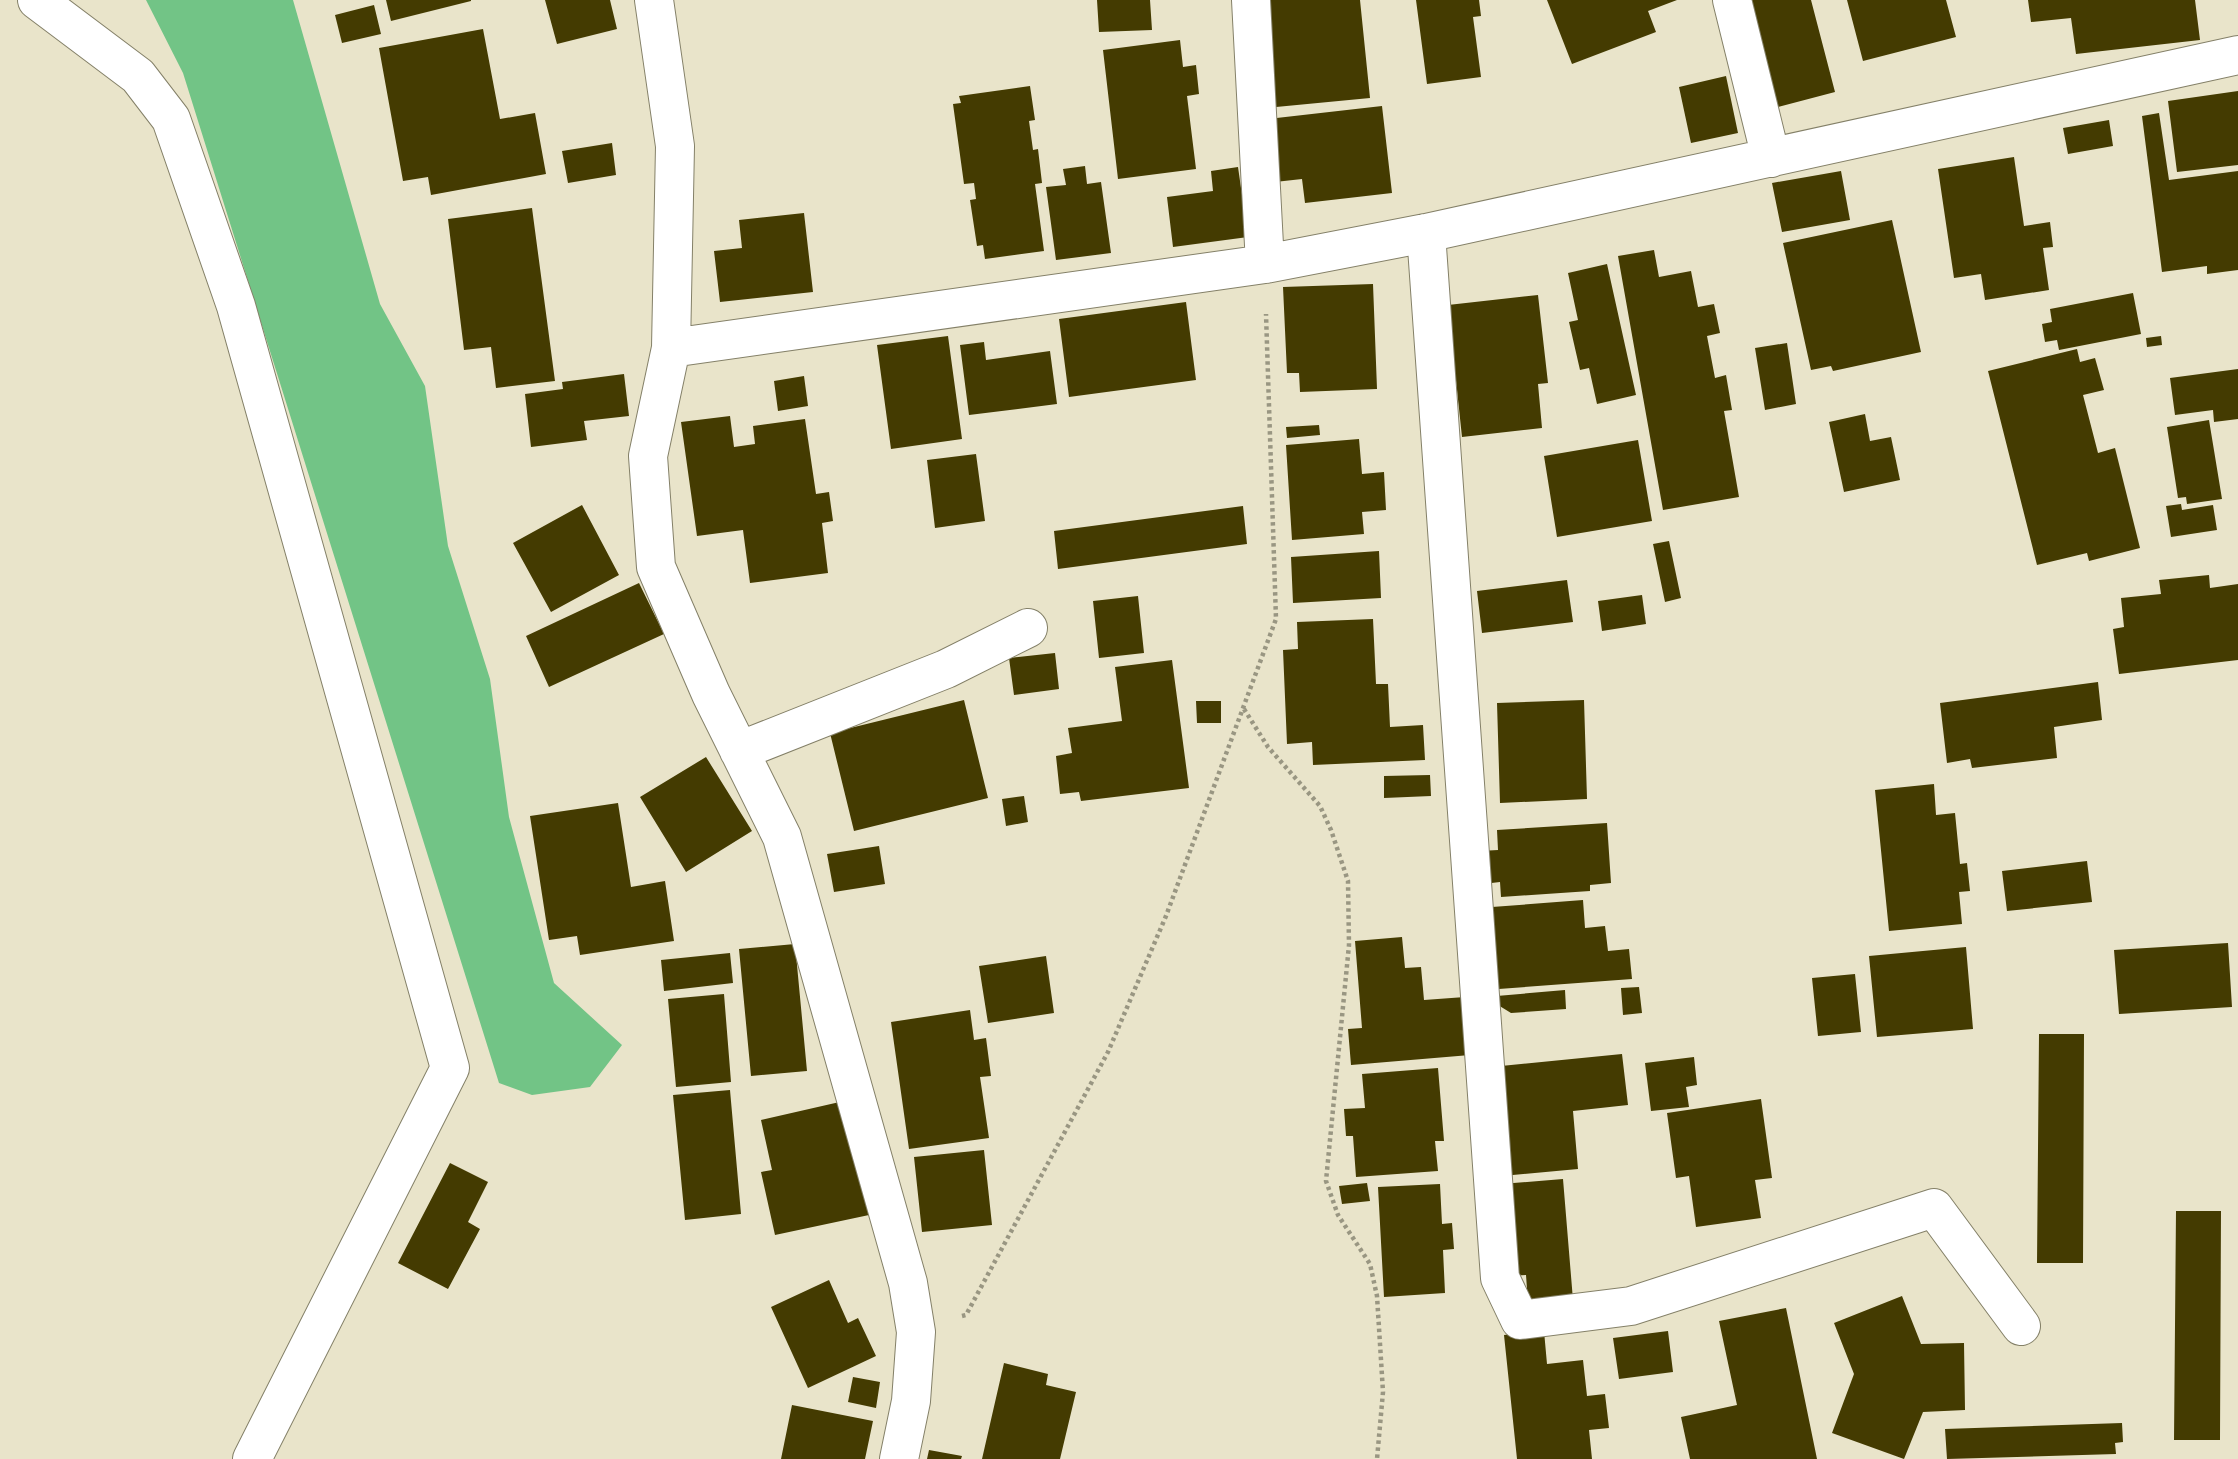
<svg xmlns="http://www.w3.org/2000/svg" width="2238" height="1459" viewBox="0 0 2238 1459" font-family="Commissioner,sans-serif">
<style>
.forest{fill:#72c486}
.building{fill:#443b01}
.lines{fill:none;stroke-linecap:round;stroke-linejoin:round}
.minor-casing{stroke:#848068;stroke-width:40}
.path{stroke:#999682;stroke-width:4.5;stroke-dasharray:3.5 3.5;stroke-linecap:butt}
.minor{stroke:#fff;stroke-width:38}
</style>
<rect width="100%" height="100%" fill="#e9e4ca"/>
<path class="forest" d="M 146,0 L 293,0 L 380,304 L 425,386 L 448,546 L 490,679 L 509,817 L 554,983 L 622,1045 L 590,1087 L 532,1095 L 499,1083 L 183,73 Z"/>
<path class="building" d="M 386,0 L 471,0 L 471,1 L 391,21 Z
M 545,0 L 610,0 L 617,29 L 557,44 Z
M 1097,0 L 1150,0 L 1152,30 L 1099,32 Z
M 1266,0 L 1360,0 L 1370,98 L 1276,107 Z
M 1416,0 L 1479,0 L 1481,16 L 1473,17 L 1481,77 L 1427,84 Z
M 1547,0 L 1677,0 L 1648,11 L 1656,32 L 1572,64 Z
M 1749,0 L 1811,0 L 1835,92 L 1778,107 Z
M 1847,0 L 1946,0 L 1956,37 L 1863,61 Z
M 2028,0 L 2195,0 L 2200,40 L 2076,54 L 2071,18 L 2031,22 Z
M 374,5 L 381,34 L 342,43 L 335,15 Z
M 483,29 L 500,119 L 535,113 L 546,174 L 431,195 L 428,177 L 403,181 L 379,48 Z
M 1180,40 L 1183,67 L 1196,65 L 1199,94 L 1187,96 L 1196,169 L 1118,179 L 1103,50 Z
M 1726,76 L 1738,133 L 1691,143 L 1679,87 Z
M 1030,86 L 1035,120 L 1029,121 L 1033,150 L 1038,149 L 1042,183 L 1035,184 L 1044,251 L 985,259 L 983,245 L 977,246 L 970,200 L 976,199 L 974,183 L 964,184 L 953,104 L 961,103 L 959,96 Z
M 2238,91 L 2238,165 L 2177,172 L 2168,101 Z
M 1382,106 L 1392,193 L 1305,203 L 1302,179 L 1275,182 L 1268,119 Z
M 2159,113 L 2169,180 L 2238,171 L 2238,270 L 2207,274 L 2207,266 L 2162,272 L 2142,116 Z
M 2109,120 L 2113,146 L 2068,154 L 2063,128 Z
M 612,143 L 616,175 L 568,183 L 562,151 Z
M 2014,157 L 2024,226 L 2050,222 L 2053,247 L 2043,248 L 2049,290 L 1985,300 L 1981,274 L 1954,278 L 1938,169 Z
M 1085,166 L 1087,184 L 1101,182 L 1111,253 L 1056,260 L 1046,187 L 1066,185 L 1063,169 Z
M 1238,167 L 1248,237 L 1173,247 L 1167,197 L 1213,191 L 1211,171 Z
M 1841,171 L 1850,220 L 1782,232 L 1772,183 Z
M 532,208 L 555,381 L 496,388 L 491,347 L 464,350 L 448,219 Z
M 804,213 L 813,292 L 720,302 L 714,251 L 742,248 L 739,220 Z
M 1892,220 L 1921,352 L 1833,371 L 1831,366 L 1811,370 L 1783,243 Z
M 1654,250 L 1659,277 L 1691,271 L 1698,307 L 1714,304 L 1720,333 L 1707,336 L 1715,378 L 1726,375 L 1732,410 L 1724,411 L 1739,497 L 1663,510 L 1618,256 Z
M 1607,264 L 1636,395 L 1597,404 L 1589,368 L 1580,370 L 1569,322 L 1578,320 L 1568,273 Z
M 1373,284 L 1377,389 L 1300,392 L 1299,373 L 1287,373 L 1283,287 Z
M 2133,293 L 2141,334 L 2059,350 L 2057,340 L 2045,342 L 2042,324 L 2052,322 L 2050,309 Z
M 1538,295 L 1548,383 L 1538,384 L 1542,428 L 1462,437 L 1448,305 Z
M 1186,302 L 1196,380 L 1069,397 L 1059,319 Z
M 948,336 L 962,439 L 891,449 L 877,345 Z
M 2161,336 L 2162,345 L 2147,347 L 2146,338 Z
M 984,342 L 986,360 L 1050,351 L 1057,404 L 969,415 L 960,345 Z
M 1787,343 L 1796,404 L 1765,410 L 1755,348 Z
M 2077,349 L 2080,362 L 2095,358 L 2104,390 L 2083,395 L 2098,453 L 2115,448 L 2140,548 L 2089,561 L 2087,553 L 2037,565 L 1988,371 Z
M 2238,369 L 2238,419 L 2214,422 L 2213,410 L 2175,415 L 2170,378 Z
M 624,374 L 629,416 L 584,421 L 587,440 L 531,447 L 525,394 L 563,389 L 562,382 Z
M 804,376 L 808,406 L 778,411 L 774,381 Z
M 1865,414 L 1870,441 L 1891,437 L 1900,480 L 1844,492 L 1829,422 Z
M 730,416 L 734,447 L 755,444 L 753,426 L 805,419 L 816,494 L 829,492 L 833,521 L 822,523 L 828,573 L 750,583 L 743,530 L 697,536 L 681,422 Z
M 2209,420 L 2222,499 L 2187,504 L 2186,497 L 2178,498 L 2167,427 Z
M 1319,425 L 1320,435 L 1287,438 L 1286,427 Z
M 1359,439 L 1362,474 L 1384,472 L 1386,510 L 1362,512 L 1364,534 L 1292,540 L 1286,445 Z
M 1638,440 L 1652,521 L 1557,537 L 1544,456 Z
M 976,454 L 985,521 L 935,528 L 927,460 Z
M 2181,504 L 2182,510 L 2213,505 L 2217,530 L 2171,537 L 2166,506 Z
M 582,505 L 619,575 L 551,612 L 513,543 Z
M 1243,506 L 1247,544 L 1058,569 L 1054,531 Z
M 1669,541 L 1681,598 L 1665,602 L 1653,544 Z
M 1379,551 L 1381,598 L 1293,603 L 1291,557 Z
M 2209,575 L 2210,588 L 2238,584 L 2238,660 L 2119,674 L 2113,629 L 2124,627 L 2121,598 L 2161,594 L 2159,580 Z
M 1567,580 L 1573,622 L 1482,633 L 1477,591 Z
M 639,583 L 664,634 L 549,687 L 526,636 Z
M 1642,595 L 1646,624 L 1602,631 L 1598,601 Z
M 1138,596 L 1144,653 L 1099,658 L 1093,601 Z
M 1373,619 L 1376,684 L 1388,684 L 1390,727 L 1423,725 L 1425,760 L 1313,765 L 1312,742 L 1287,744 L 1283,650 L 1298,649 L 1297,622 Z
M 1055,653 L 1059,689 L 1014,695 L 1009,658 Z
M 1172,660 L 1189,788 L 1081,801 L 1079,792 L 1060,794 L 1056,756 L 1072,753 L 1068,728 L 1122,721 L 1115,667 Z
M 2098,682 L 2102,720 L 2054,727 L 2057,758 L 1972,768 L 1970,759 L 1947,763 L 1940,703 Z
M 964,700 L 988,798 L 854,831 L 830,733 Z
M 1584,700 L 1587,799 L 1500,803 L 1497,703 Z
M 1196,701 L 1221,701 L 1221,723 L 1197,723 Z
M 706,757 L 752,831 L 686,872 L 640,797 Z
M 1430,775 L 1431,796 L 1384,798 L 1384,776 Z
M 1934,784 L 1936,815 L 1955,813 L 1960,864 L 1967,863 L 1970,891 L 1959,892 L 1962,924 L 1889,931 L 1875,790 Z
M 1024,796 L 1028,822 L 1006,826 L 1002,799 Z
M 618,803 L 631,887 L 665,881 L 674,941 L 580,955 L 577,936 L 549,940 L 530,816 Z
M 1607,823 L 1611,883 L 1590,885 L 1590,891 L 1501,897 L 1500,882 L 1483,884 L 1480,851 L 1498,850 L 1497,830 Z
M 879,846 L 885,884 L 834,892 L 827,854 Z
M 2087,861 L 2092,902 L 2007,911 L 2002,871 Z
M 1583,900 L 1585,928 L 1605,926 L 1608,951 L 1629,949 L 1632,979 L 1485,990 L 1492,907 Z
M 1402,937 L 1405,968 L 1421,967 L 1424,1000 L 1465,997 L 1470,1055 L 1351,1065 L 1348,1029 L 1362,1028 L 1355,941 Z
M 2228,943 L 2232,1007 L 2119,1014 L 2114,950 Z
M 795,944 L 807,1071 L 751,1076 L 739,949 Z
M 1966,947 L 1973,1029 L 1877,1037 L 1869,956 Z
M 730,953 L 733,983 L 664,991 L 661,960 Z
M 1046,956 L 1054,1013 L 988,1023 L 979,966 Z
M 1855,974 L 1861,1032 L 1818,1036 L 1812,978 Z
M 1639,987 L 1642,1013 L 1623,1015 L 1621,988 Z
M 1565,990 L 1566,1009 L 1511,1013 L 1485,997 Z
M 724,994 L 731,1082 L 676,1087 L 668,999 Z
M 970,1010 L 974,1040 L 986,1038 L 991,1076 L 980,1077 L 989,1138 L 909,1149 L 891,1022 Z
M 2039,1034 L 2084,1034 L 2083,1263 L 2037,1263 Z
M 1622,1054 L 1628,1105 L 1573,1111 L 1578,1169 L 1502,1176 L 1491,1067 Z
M 1694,1057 L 1697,1085 L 1686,1087 L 1689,1107 L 1651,1111 L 1645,1063 Z
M 1438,1068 L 1444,1141 L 1435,1141 L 1438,1171 L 1356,1177 L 1353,1136 L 1346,1136 L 1344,1109 L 1365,1108 L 1362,1074 Z
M 730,1090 L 741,1214 L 685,1220 L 673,1095 Z
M 1761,1099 L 1772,1178 L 1755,1180 L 1761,1218 L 1696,1227 L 1689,1176 L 1676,1178 L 1667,1113 Z
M 844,1101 L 869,1215 L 775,1235 L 761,1172 L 772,1170 L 761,1120 Z
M 984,1150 L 992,1225 L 922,1232 L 914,1157 Z
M 450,1163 L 488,1182 L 468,1222 L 480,1229 L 448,1289 L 398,1263 Z
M 1563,1179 L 1573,1300 L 1528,1303 L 1526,1275 L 1508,1276 L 1501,1184 Z
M 1367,1183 L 1370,1201 L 1342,1204 L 1339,1186 Z
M 1440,1184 L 1442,1224 L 1452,1223 L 1454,1249 L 1443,1250 L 1445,1293 L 1384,1297 L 1378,1187 Z
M 2176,1211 L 2221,1211 L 2220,1440 L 2174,1440 Z
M 829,1280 L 848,1323 L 858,1318 L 876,1356 L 808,1388 L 771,1307 Z
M 1902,1296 L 1921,1344 L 1964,1343 L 1965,1410 L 1923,1412 L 1904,1459 L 1832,1433 L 1854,1374 L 1834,1323 Z
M 1786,1308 L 1817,1459 L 1690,1459 L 1681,1417 L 1737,1405 L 1719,1321 Z
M 1544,1331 L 1547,1364 L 1583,1360 L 1587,1396 L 1605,1394 L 1609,1428 L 1589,1430 L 1592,1459 L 1517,1459 L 1504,1335 Z
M 1668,1331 L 1673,1372 L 1619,1379 L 1613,1338 Z
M 1004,1363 L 1048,1374 L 1046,1385 L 1076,1392 L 1060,1459 L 982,1459 Z
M 853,1377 L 880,1382 L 876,1408 L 848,1402 Z
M 792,1405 L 873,1421 L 865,1459 L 781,1459 Z
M 2122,1423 L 2123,1442 L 2115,1443 L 2116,1454 L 1947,1459 L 1945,1429 Z
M 929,1450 L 962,1456 L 961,1459 L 927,1459 Z"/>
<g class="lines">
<defs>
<path id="minor" d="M 37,0 L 138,76 L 171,119 L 236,306 L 450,1068 L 252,1459
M 654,0 L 675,146 L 671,348 L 648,456 L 656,567 L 711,694 L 782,837 L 908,1283 L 916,1332 L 911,1401 L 899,1459
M 1251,0 L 1265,264
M 1732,0 L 1771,158
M 1426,233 L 1500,1278 L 1520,1320 L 1631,1306 L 1934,1208 L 2021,1326
M 671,348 L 1265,264 L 1426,233 L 2238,55
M 739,751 L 946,669 L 1028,628"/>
</defs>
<use href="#minor" class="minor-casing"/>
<path class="path" d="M 1244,709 L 1268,747 L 1320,806 L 1331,830 L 1348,881 L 1349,945 L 1326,1181 L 1338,1215 L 1370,1264 L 1377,1296 L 1383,1392 L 1377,1459
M 962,1316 L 966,1315 L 1108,1052 L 1166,916 L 1276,619 L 1266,314"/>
<use href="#minor" class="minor"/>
</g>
</svg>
